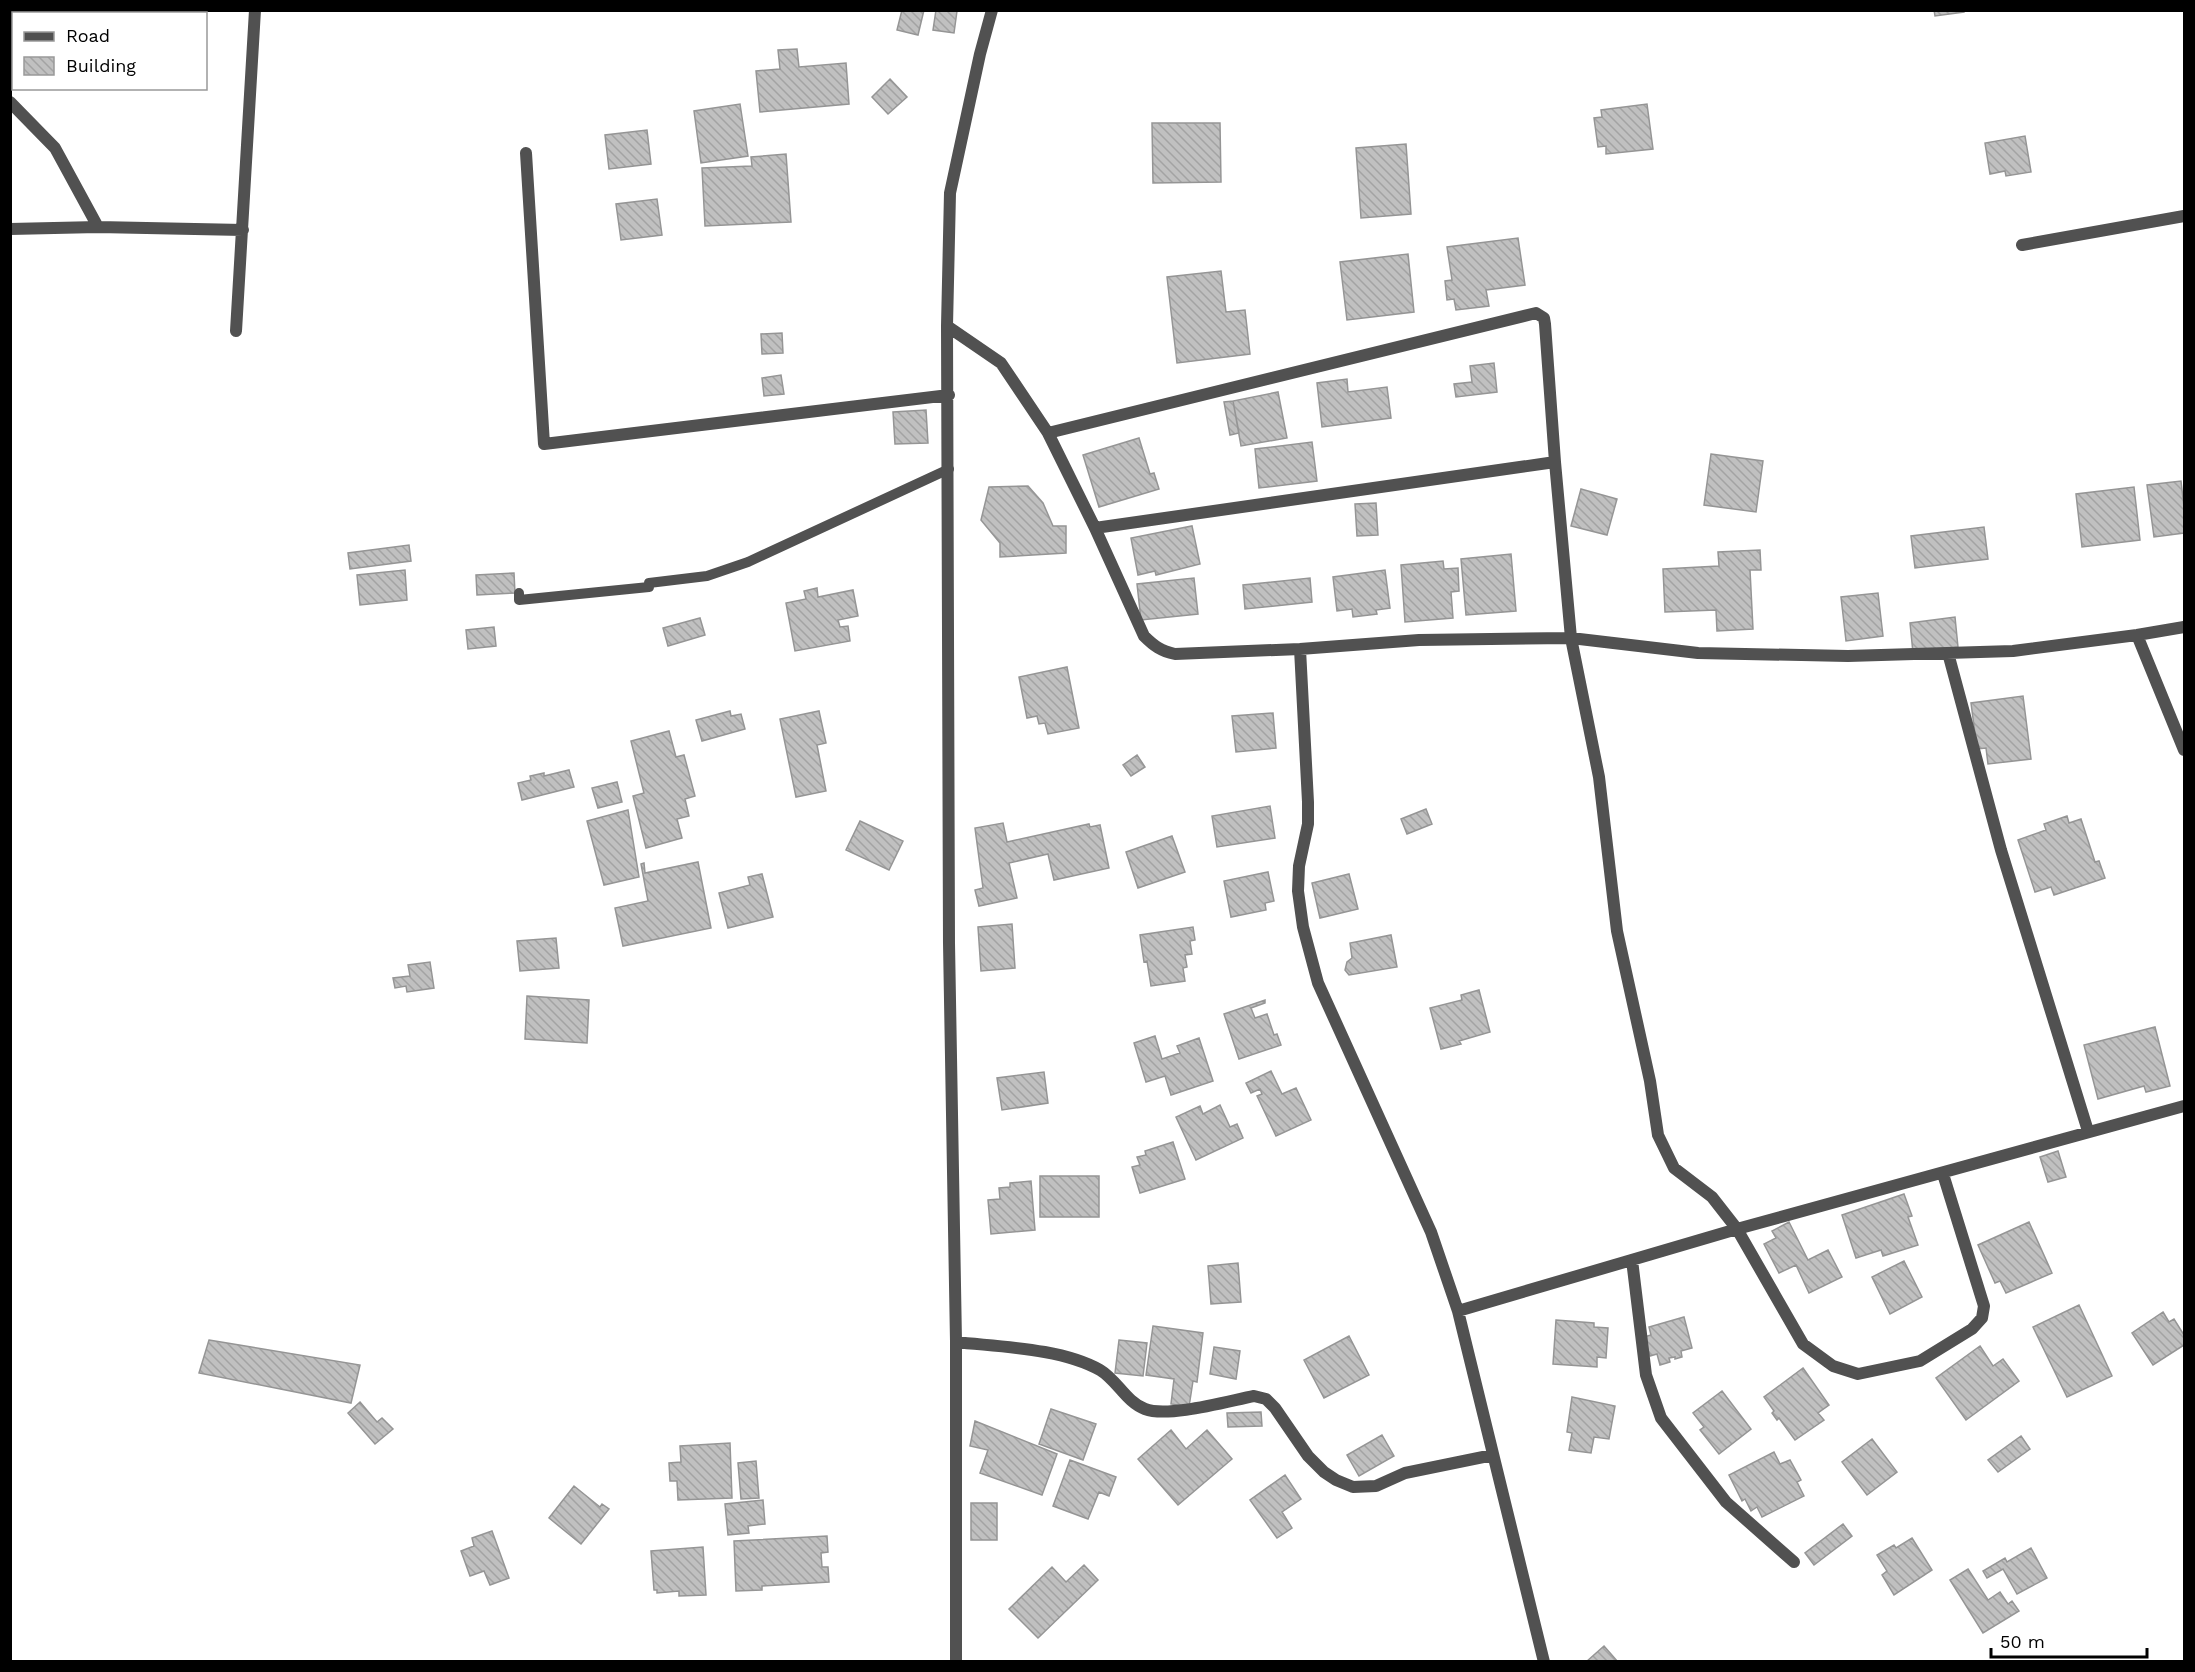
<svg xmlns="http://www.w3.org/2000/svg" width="2195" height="1672" viewBox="0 0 2195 1672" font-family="'Work Sans',sans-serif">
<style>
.building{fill:url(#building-back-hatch);stroke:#959595;stroke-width:1.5}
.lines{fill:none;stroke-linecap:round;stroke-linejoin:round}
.lane{stroke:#515151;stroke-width:10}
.street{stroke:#515151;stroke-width:12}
</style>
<defs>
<pattern id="building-back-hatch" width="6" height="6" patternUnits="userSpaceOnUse" patternTransform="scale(1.5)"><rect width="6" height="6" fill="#c0c0c0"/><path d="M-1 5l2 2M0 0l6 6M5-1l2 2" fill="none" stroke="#a3a3a3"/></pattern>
</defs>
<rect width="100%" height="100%" fill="#fff"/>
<path class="building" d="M 902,10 L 924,10 L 918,35 L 897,30 Z
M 936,10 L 957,11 L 954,33 L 933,30 Z
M 1934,10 L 1964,10 L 1964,12 L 1935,16 Z
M 797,49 L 799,67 L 846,63 L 849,104 L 760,112 L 756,71 L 780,69 L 778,50 Z
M 890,79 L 907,97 L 888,114 L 872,97 Z
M 740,104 L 748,156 L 701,163 L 694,111 Z
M 1647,104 L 1653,149 L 1606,154 L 1606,146 L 1598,147 L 1594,118 L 1602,117 L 1601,110 Z
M 1152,123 L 1220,123 L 1221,182 L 1153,183 Z
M 647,130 L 651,164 L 609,169 L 605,135 Z
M 2025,136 L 2031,172 L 2006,176 L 2005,171 L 1990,174 L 1985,143 Z
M 1406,144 L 1411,214 L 1361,218 L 1356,148 Z
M 786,154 L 791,222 L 705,226 L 702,168 L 752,166 L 751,157 Z
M 657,199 L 662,235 L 621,240 L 616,204 Z
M 1518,238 L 1525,285 L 1486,290 L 1489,306 L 1456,310 L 1454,299 L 1447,300 L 1445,281 L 1452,280 L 1447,247 Z
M 1408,254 L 1414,312 L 1347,320 L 1340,262 Z
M 1221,271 L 1226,312 L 1245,310 L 1250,354 L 1177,363 L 1167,277 Z
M 782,333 L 783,353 L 762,354 L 761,334 Z
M 1494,363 L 1497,392 L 1456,397 L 1454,384 L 1472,382 L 1470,366 Z
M 781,375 L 784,394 L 764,396 L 762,378 Z
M 1347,379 L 1348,392 L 1387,387 L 1391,418 L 1322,427 L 1317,383 Z
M 1278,392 L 1287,438 L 1241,446 L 1233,401 Z
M 1233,401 L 1239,433 L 1230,435 L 1224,402 Z
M 926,410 L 928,443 L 895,444 L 893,412 Z
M 1139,438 L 1150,474 L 1154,473 L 1159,489 L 1099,507 L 1083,455 Z
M 1312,442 L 1317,481 L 1259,488 L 1255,449 Z
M 1711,454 L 1763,461 L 1756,512 L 1704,505 Z
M 2181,481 L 2184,507 L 2184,533 L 2154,537 L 2147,485 Z
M 1028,486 L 1043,503 L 1053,526 L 1066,526 L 1066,553 L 1000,557 L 1000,543 L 981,520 L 989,487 Z
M 2134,487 L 2140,540 L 2082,547 L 2076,494 Z
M 1581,489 L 1617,499 L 1607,535 L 1571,526 Z
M 1376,503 L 1378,535 L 1357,536 L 1355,504 Z
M 1192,526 L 1200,564 L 1156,575 L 1155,571 L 1138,575 L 1131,538 Z
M 1984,527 L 1988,559 L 1915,568 L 1911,536 Z
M 409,545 L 411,561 L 350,569 L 348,553 Z
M 1760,550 L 1761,570 L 1750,570 L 1753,629 L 1717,631 L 1716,610 L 1665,612 L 1663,569 L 1719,566 L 1718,552 Z
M 1511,554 L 1516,611 L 1466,615 L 1461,559 Z
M 1443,561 L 1444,569 L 1458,568 L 1459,591 L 1451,592 L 1453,618 L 1405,622 L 1401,565 Z
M 405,570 L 407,600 L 360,605 L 357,575 Z
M 1385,570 L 1390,608 L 1376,610 L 1377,614 L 1353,617 L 1352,609 L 1337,611 L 1333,577 Z
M 514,573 L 515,593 L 477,595 L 476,575 Z
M 1194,578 L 1198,614 L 1141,620 L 1137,584 Z
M 1310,578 L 1312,602 L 1245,609 L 1243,585 Z
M 817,588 L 818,597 L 853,590 L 858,616 L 838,620 L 840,627 L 848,626 L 850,641 L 795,651 L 786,603 L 806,599 L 804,591 Z
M 1878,593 L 1883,636 L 1846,641 L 1841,597 Z
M 1955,617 L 1958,647 L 1913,653 L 1910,623 Z
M 700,618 L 705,635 L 668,646 L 663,628 Z
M 494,627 L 496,646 L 468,649 L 466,630 Z
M 1067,667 L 1079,728 L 1048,734 L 1045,723 L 1039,724 L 1037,716 L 1027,718 L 1019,677 Z
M 2023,696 L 2031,759 L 1988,764 L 1986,748 L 1977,749 L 1971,703 Z
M 730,711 L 731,716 L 741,714 L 745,729 L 702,741 L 696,720 Z
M 819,711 L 826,743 L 817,745 L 826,791 L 796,797 L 780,719 Z
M 1273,713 L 1276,748 L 1236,752 L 1232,716 Z
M 669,731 L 676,757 L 684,755 L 695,796 L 685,799 L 689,816 L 677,819 L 682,838 L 646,848 L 633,796 L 644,793 L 631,741 Z
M 1137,755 L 1145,767 L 1131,776 L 1123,765 Z
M 569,770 L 574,787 L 522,800 L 518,783 L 531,780 L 530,776 L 544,773 L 544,776 Z
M 617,782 L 622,802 L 598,808 L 592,788 Z
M 1270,806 L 1275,838 L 1217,847 L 1212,816 Z
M 1426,809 L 1432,824 L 1407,834 L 1401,819 Z
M 628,810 L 639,877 L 604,885 L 587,821 Z
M 2067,816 L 2069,823 L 2081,819 L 2095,862 L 2099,861 L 2105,878 L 2054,895 L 2051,887 L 2035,892 L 2018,840 L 2046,830 L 2044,824 Z
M 860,821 L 903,841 L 889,870 L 846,850 Z
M 1003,823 L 1007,842 L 1089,824 L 1090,827 L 1100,825 L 1109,868 L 1054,880 L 1048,854 L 1009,863 L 1017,898 L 979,906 L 975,890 L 983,888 L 975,828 Z
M 1172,836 L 1185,872 L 1138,888 L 1126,852 Z
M 698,862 L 711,928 L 623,946 L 615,908 L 648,901 L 641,864 L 644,863 L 645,873 Z
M 1268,872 L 1274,901 L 1265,903 L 1266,910 L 1231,917 L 1224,881 Z
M 762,874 L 773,917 L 728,928 L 719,893 L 750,885 L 748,877 Z
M 1349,874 L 1358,909 L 1320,918 L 1312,883 Z
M 1012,924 L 1015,968 L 981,971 L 978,927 Z
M 1193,927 L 1195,940 L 1190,941 L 1192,954 L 1185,955 L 1187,967 L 1183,968 L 1185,981 L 1151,986 L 1147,961 L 1144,962 L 1140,935 Z
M 1391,935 L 1397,967 L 1349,975 L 1345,970 L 1347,962 L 1352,958 L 1350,943 Z
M 556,938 L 559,968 L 520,971 L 517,941 Z
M 430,962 L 434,988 L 407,992 L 406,986 L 395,988 L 393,978 L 410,976 L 408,965 Z
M 1479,990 L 1490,1032 L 1459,1041 L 1461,1044 L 1441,1049 L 1430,1008 L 1462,1000 L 1461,995 Z
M 527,996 L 589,1000 L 587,1043 L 525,1039 Z
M 1265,1000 L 1265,1003 L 1251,1008 L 1255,1018 L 1267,1014 L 1274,1035 L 1277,1034 L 1281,1045 L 1239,1059 L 1224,1014 Z
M 2155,1027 L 2170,1086 L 2146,1092 L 2144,1086 L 2098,1099 L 2084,1045 Z
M 1155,1036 L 1162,1059 L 1180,1053 L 1177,1046 L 1199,1038 L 1213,1081 L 1171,1095 L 1165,1076 L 1146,1082 L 1134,1043 Z
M 1271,1071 L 1282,1094 L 1296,1088 L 1311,1120 L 1276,1136 L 1257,1096 L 1262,1094 L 1260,1089 L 1251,1093 L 1246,1083 Z
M 1044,1072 L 1048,1103 L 1002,1110 L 997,1078 Z
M 1220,1105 L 1230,1127 L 1237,1124 L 1243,1138 L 1196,1160 L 1176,1117 L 1200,1106 L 1203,1114 Z
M 1173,1142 L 1185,1179 L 1140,1193 L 1132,1167 L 1140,1165 L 1137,1157 L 1146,1155 L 1145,1151 Z
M 2058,1151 L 2066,1177 L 2048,1182 L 2040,1157 Z
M 1040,1176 L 1099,1176 L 1099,1217 L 1040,1217 Z
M 1031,1181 L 1035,1230 L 991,1234 L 988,1200 L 1000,1199 L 999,1188 L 1010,1187 L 1010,1183 Z
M 1904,1194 L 1912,1216 L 1908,1217 L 1918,1245 L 1883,1256 L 1881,1250 L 1856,1258 L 1842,1215 Z
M 1789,1222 L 1808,1260 L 1828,1250 L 1842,1277 L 1809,1293 L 1796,1265 L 1779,1273 L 1764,1244 L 1776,1238 L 1772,1231 Z
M 2029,1222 L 2052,1273 L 2006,1293 L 2000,1281 L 1995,1283 L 1978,1245 Z
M 1904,1261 L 1922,1297 L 1890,1314 L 1872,1277 Z
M 1238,1263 L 1241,1302 L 1211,1304 L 1208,1266 Z
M 2079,1305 L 2112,1376 L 2067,1397 L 2033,1327 Z
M 2163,1312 L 2169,1322 L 2174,1319 L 2184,1335 L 2184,1345 L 2153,1365 L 2132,1333 Z
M 1684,1317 L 1692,1348 L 1681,1351 L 1682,1357 L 1675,1359 L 1675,1357 L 1669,1358 L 1670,1362 L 1660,1365 L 1657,1354 L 1650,1356 L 1644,1337 L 1651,1335 L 1649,1327 Z
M 1556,1320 L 1594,1323 L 1594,1327 L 1608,1328 L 1606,1358 L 1597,1357 L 1597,1367 L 1553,1364 Z
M 1153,1326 L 1203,1333 L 1197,1382 L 1193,1381 L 1189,1407 L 1171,1404 L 1174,1379 L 1146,1375 Z
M 1349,1336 L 1369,1375 L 1324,1398 L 1304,1360 Z
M 209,1340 L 360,1365 L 351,1403 L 199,1373 Z
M 1119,1340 L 1147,1343 L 1143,1376 L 1115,1373 Z
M 1980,1346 L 1993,1366 L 2003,1359 L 2019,1381 L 1966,1420 L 1936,1378 Z
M 1214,1347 L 1240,1351 L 1236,1379 L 1210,1374 Z
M 1803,1368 L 1829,1405 L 1818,1413 L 1824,1420 L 1795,1440 L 1779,1418 L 1777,1420 L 1772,1413 L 1774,1411 L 1764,1397 Z
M 1722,1391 L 1751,1429 L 1719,1454 L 1700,1430 L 1704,1427 L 1693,1413 Z
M 1572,1397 L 1615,1406 L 1609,1439 L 1594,1437 L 1591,1453 L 1569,1450 L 1572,1433 L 1567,1432 Z
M 360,1402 L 377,1422 L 382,1418 L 393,1429 L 375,1444 L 348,1413 Z
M 1051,1409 L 1096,1424 L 1083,1460 L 1039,1444 Z
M 1261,1412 L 1262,1426 L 1228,1427 L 1227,1413 Z
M 975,1421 L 1057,1454 L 1042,1495 L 980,1473 L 988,1450 L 970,1446 Z
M 1171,1430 L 1186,1449 L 1207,1430 L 1232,1459 L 1178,1505 L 1138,1459 Z
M 1382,1435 L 1394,1456 L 1359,1476 L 1347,1455 Z
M 2021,1436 L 2030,1449 L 1998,1472 L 1988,1460 Z
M 1872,1439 L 1897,1472 L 1867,1495 L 1842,1462 Z
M 730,1443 L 732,1498 L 678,1500 L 677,1481 L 670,1481 L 669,1463 L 681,1462 L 680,1446 Z
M 1774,1452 L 1780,1464 L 1790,1460 L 1801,1480 L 1797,1482 L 1804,1496 L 1762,1517 L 1757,1507 L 1751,1511 L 1745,1499 L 1742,1501 L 1729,1475 Z
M 1070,1460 L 1116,1477 L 1109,1496 L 1099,1492 L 1088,1519 L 1053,1506 Z
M 756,1461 L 759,1498 L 741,1499 L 738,1463 Z
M 1285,1475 L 1301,1499 L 1282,1512 L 1292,1528 L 1277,1538 L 1250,1500 Z
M 574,1486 L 600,1507 L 602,1504 L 609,1509 L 581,1544 L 549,1518 Z
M 763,1500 L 765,1524 L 748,1526 L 749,1533 L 728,1535 L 725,1504 Z
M 971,1503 L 997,1503 L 997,1540 L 971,1540 Z
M 1843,1524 L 1852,1536 L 1814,1565 L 1805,1553 Z
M 492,1531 L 509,1578 L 490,1585 L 484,1571 L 470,1576 L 461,1551 L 474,1546 L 472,1538 Z
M 827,1536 L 828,1552 L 821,1553 L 822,1567 L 828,1567 L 829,1582 L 762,1586 L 762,1590 L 736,1591 L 734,1541 Z
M 1912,1538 L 1932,1570 L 1894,1595 L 1882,1575 L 1887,1571 L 1877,1555 L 1894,1545 L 1896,1548 Z
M 703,1547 L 706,1595 L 679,1596 L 679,1591 L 657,1593 L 657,1590 L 654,1590 L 651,1551 Z
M 2031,1548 L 2047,1578 L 2017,1594 L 2003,1569 L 1987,1578 L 1983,1571 L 2005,1558 L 2007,1562 Z
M 1084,1565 L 1098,1580 L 1038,1638 L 1009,1609 L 1052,1567 L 1066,1582 Z
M 1968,1569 L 1988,1600 L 2000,1592 L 2008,1604 L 2012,1601 L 2019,1611 L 1983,1633 L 1950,1580 Z
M 1604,1646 L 1618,1662 L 1586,1662 Z"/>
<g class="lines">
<path class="lane" d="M 519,593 L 519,600 L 649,587 L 649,583 L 707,576 L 748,562 L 949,469"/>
<path class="street" d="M 10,102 L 55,148 L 98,227 L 243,230
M 526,153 L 544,444 L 949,395
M 10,229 L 98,227
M 2022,245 L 2184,216
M 947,326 L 1001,363 L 1048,433 L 1095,528 L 1144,636 C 1154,646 1161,651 1175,654 L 1300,649 L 1419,640 L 1571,638 L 1698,653 L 1848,656 L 2013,651 L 2137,635 L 2184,627
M 236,331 L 255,10
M 1048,433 L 1536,313 L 1544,318 L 1545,324 L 1555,462
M 1095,528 L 1555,462 L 1571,638 L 1599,777 L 1617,931 L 1650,1081 L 1658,1135 L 1674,1168 L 1712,1197 L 1737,1229 L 1803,1344 L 1833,1366 L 1858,1374 L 1920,1361 L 1972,1329 L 1982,1318 L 1984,1306 L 1943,1174
M 2137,635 L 2184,750
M 1300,649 L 1308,802 L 1308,824 L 1299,866 L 1298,891 L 1303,927 L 1318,983 L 1431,1232 L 1458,1311 L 1544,1662
M 1948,653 L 2001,850 L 2088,1131
M 1632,1260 L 1646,1375 L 1661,1418 L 1726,1502 L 1794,1562
M 1458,1311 L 1737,1229 L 2184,1106
M 956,1342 C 1000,1347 1061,1348 1100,1370 C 1117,1380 1126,1402 1145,1409 C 1168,1418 1228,1401 1254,1396 L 1266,1399 L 1275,1408 L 1308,1456 L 1324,1472 L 1336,1480 L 1353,1487 L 1376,1486 L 1405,1473 L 1493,1455
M 956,1662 L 956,1342 L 949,943 L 947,326 L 950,193 L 980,54 L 992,10"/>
</g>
<rect width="2195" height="1672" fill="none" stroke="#000000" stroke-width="24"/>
<rect x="12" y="12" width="195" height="78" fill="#ffffff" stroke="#999999" stroke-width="1.5"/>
<rect x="24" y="32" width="30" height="9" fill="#515151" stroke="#999999" stroke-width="1.5"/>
<text x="66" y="42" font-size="18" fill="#000000">Road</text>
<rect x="24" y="57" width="30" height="18" fill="url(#building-back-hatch)" stroke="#999999" stroke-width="1.5"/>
<text x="66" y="72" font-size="18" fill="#000000">Building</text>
<path d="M1991 1648v9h156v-9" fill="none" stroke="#000000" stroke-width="3"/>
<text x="2000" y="1648" font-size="18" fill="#000000" stroke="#ffffff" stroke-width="4.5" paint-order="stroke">50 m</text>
</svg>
